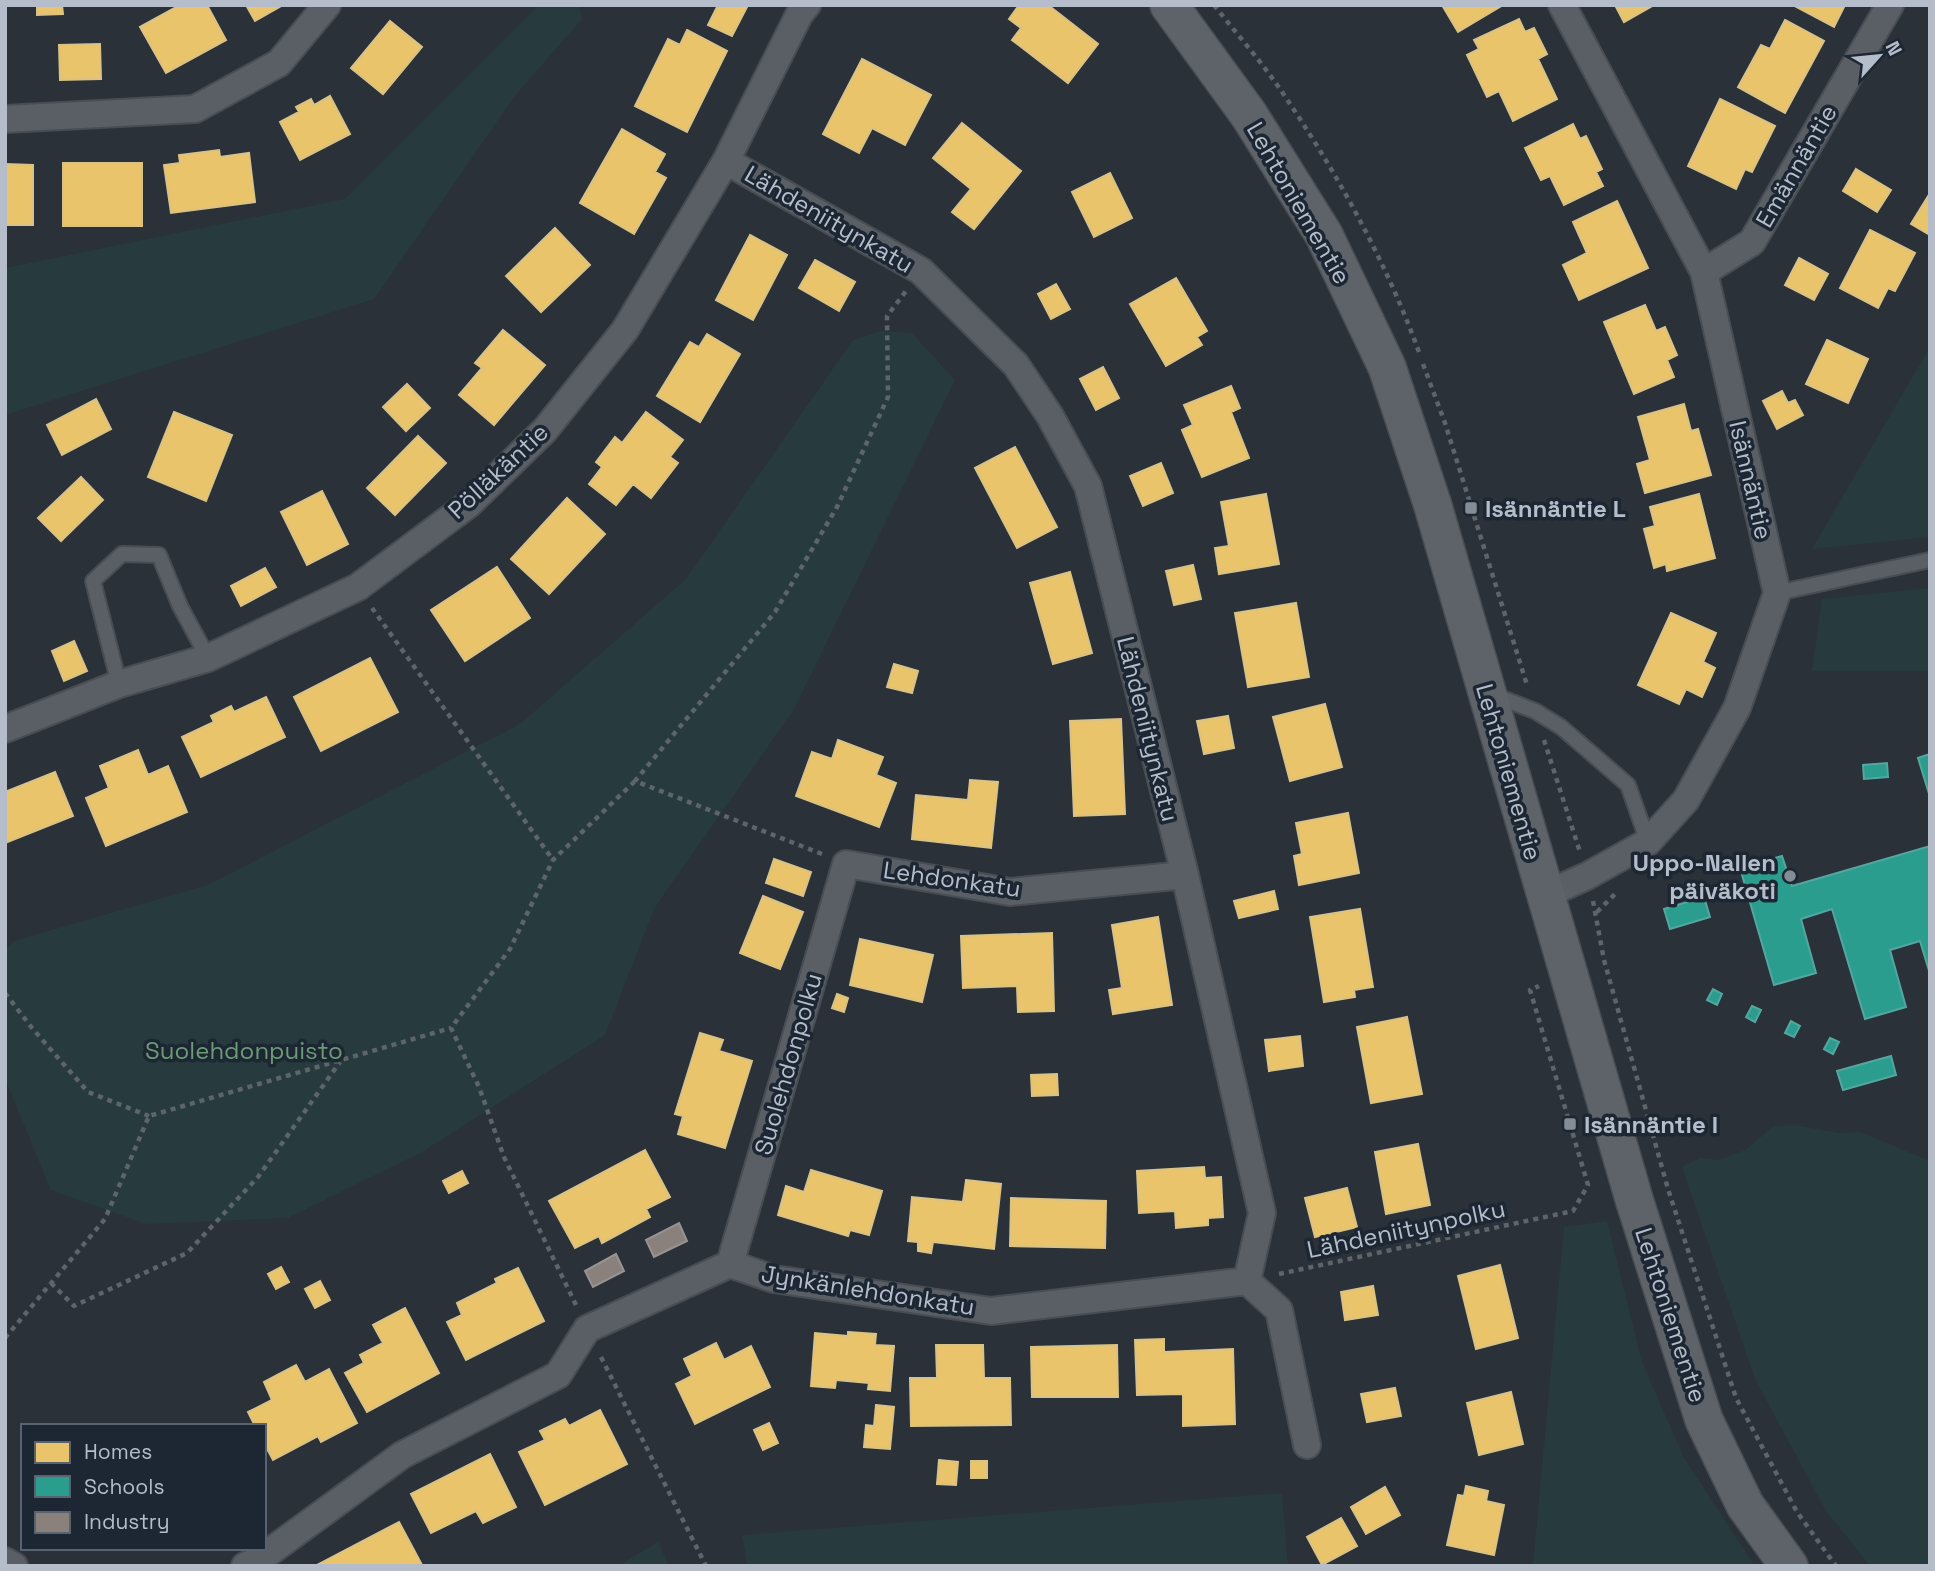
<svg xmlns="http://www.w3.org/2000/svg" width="1935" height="1571" viewBox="0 0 1935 1571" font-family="'Space Grotesk',sans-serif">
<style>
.green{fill:#273b3e}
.homes{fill:#e9c46a;stroke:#d9c286;stroke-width:2}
.schools{fill:#2a9d8f;stroke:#53a7a0;stroke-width:2}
.industry{fill:#8a817c;stroke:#979393;stroke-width:2}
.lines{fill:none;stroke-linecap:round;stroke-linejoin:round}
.service-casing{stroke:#484d53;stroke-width:18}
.minor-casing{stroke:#484d53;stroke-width:30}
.secondary-casing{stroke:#484d53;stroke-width:40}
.path{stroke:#5d646a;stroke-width:4.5;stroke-dasharray:5 5;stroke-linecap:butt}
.service{stroke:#5a5f66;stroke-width:14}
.minor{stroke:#5a5f66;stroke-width:26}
.secondary{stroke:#5e636a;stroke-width:37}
.poi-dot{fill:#848c96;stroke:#1d2733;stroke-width:2.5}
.labels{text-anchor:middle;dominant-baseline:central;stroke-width:7;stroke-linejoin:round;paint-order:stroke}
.street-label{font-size:24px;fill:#b4bdc9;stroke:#1d2733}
.poi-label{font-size:24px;font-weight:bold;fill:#b4bdc9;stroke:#1d2733;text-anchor:start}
.park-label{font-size:24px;fill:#6b9a74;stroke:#1d2733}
</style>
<rect width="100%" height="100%" fill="#2a3138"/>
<path class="green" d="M 539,5 L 579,5 L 582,19 L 514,97 L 374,299 L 5,415 L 5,268 L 345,199 Z
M 881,331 L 912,333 L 955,380 L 793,711 L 655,907 L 605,1035 L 422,1152 L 288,1218 L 146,1224 L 51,1190 L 5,1079 L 5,951 L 14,941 L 208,885 L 520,724 L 686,579 L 853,340 Z
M 1930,347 L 1930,537 L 1812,549 Z
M 1930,588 L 1930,671 L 1812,671 L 1822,599 Z
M 1795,1125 L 1839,1133 L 1860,1132 L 1930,1161 L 1930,1566 L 1870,1566 L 1826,1511 L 1755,1379 L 1682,1167 L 1700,1158 L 1719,1160 L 1745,1150 L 1774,1126 Z
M 1607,1221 L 1642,1362 L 1684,1458 L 1755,1566 L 1533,1566 L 1564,1227 Z
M 1282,1493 L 1288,1566 L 748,1566 L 742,1535 Z
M 658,1542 L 669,1566 L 618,1566 Z"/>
<path class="homes" d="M 37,5 L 62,5 L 63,14 L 37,15 Z
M 180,5 L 207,5 L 226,40 L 166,73 L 140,27 Z
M 246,5 L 283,5 L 255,21 Z
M 718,5 L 748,5 L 732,36 L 708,25 Z
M 1019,5 L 1048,5 L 1098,44 L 1068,83 L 1012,40 L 1021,28 L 1009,19 Z
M 1442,5 L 1503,5 L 1458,32 Z
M 1615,5 L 1654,5 L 1624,22 Z
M 1793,5 L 1845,5 L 1834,27 Z
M 1519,19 L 1525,32 L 1534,28 L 1547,54 L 1538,59 L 1557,99 L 1513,121 L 1499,91 L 1487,97 L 1467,55 L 1479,49 L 1474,40 Z
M 1785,20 L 1824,41 L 1785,113 L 1738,87 L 1761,45 L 1770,49 Z
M 390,21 L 422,47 L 383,94 L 351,68 Z
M 687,30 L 727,51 L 687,132 L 635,106 L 668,39 L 680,45 Z
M 100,44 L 101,79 L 60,80 L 59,45 Z
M 862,59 L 931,95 L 905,145 L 872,128 L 859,153 L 823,134 Z
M 330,96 L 350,134 L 300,160 L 280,122 L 299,112 L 296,107 L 311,99 L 314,105 Z
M 1720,99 L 1775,126 L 1752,172 L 1745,169 L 1736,189 L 1688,166 Z
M 962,123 L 1021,171 L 974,229 L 952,212 L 971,189 L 933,158 Z
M 1573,124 L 1580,139 L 1586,136 L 1602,169 L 1596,172 L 1603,186 L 1564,205 L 1550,176 L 1541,180 L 1525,148 Z
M 622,129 L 665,154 L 655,172 L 666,178 L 634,234 L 580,203 Z
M 219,150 L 220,157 L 249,153 L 255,202 L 171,213 L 164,165 L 180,163 L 179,155 Z
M 63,163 L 142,163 L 142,226 L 63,226 Z
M 5,164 L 33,165 L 33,225 L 5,225 Z
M 1856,169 L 1891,190 L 1877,212 L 1843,191 Z
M 1110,173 L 1132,218 L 1094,237 L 1072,192 Z
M 1930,193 L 1930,235 L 1911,224 Z
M 1617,201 L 1648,268 L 1579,300 L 1563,265 L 1587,253 L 1573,222 Z
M 555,228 L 590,265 L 541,312 L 506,276 Z
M 1870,230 L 1915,253 L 1895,291 L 1888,288 L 1878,308 L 1840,288 Z
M 750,235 L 787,255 L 753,320 L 716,300 Z
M 1799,258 L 1828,274 L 1814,300 L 1785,285 Z
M 815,260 L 855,282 L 839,311 L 799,288 Z
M 1176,278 L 1207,331 L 1197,337 L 1202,345 L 1166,366 L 1130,304 Z
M 1056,284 L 1070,309 L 1051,319 L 1038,294 Z
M 1645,305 L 1656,331 L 1665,327 L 1677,355 L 1667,360 L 1674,377 L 1634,394 L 1604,322 Z
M 503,330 L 545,365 L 494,425 L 459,395 L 482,368 L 475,363 Z
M 707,334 L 740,354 L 700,422 L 657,396 L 690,342 L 699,347 Z
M 1827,340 L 1868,359 L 1848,403 L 1806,384 Z
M 1103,367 L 1119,398 L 1096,410 L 1080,379 Z
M 407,384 L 430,408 L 406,431 L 383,407 Z
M 1231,386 L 1240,408 L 1231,412 L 1249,458 L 1202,477 L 1182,430 L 1193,425 L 1184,405 Z
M 1782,391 L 1788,403 L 1795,400 L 1803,415 L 1777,429 L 1763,401 Z
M 96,399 L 111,429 L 62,455 L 47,425 Z
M 1684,404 L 1691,431 L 1698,429 L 1711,475 L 1645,493 L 1637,464 L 1650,460 L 1638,417 Z
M 174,412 L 232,435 L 206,501 L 148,477 Z
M 646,412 L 683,440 L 670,457 L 678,463 L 651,498 L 633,484 L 616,505 L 589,484 L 602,467 L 596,462 L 615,437 L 622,443 Z
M 418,436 L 446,463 L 395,515 L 367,488 Z
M 1015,447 L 1057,527 L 1017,548 L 975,468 Z
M 1161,463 L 1173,493 L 1143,506 L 1130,476 Z
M 81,477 L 103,500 L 61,541 L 38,518 Z
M 322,491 L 348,544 L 307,565 L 281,512 Z
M 1266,494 L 1279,564 L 1219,574 L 1215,548 L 1229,546 L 1221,502 Z
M 1699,494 L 1715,558 L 1667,571 L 1666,564 L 1654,568 L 1644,529 L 1655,526 L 1650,507 Z
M 567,498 L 605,534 L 549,594 L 511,559 Z
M 1193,565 L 1201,599 L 1174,605 L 1166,571 Z
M 497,567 L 530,618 L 465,661 L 431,610 Z
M 265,568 L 276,587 L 241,606 L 231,586 Z
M 1070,572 L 1092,653 L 1053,664 L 1030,583 Z
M 1296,603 L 1309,677 L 1248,687 L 1235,613 Z
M 1671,613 L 1716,633 L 1703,662 L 1715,668 L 1702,697 L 1686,689 L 1679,704 L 1638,685 Z
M 74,641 L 87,671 L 64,681 L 52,651 Z
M 370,658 L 398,712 L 321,751 L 294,697 Z
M 894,664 L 918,671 L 912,693 L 887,687 Z
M 266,697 L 285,737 L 201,777 L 182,737 L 214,722 L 211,716 L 231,706 L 234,712 Z
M 1325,704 L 1342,767 L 1290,781 L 1273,717 Z
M 1228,716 L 1234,748 L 1204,754 L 1197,721 Z
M 1121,719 L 1125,814 L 1074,816 L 1070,721 Z
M 838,740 L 883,757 L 876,775 L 896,783 L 879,827 L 796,796 L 812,752 L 832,759 Z
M 138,750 L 148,775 L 168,766 L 187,812 L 106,846 L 86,798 L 109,788 L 100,766 Z
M 55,772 L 73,816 L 5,843 L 5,792 Z
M 970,780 L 998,782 L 991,848 L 912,839 L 916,795 L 968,800 Z
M 1348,813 L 1359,873 L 1299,885 L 1294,856 L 1302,854 L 1296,823 Z
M 774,859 L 811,872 L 803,896 L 766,883 Z
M 1274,891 L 1278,909 L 1239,918 L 1234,901 Z
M 763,896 L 803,912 L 780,969 L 740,953 Z
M 1360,909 L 1373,987 L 1354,990 L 1355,997 L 1324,1002 L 1310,917 Z
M 1158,917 L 1172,1005 L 1113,1014 L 1109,990 L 1122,988 L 1112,925 Z
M 1052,933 L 1054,1011 L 1018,1012 L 1017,986 L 963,988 L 961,936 Z
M 860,939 L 933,955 L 922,1002 L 850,985 Z
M 837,994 L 848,998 L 844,1012 L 832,1008 Z
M 1407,1017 L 1422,1094 L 1371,1103 L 1357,1027 Z
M 700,1033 L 723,1040 L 719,1051 L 752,1061 L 725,1148 L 678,1134 L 683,1116 L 675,1114 Z
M 1300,1036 L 1303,1066 L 1269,1071 L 1265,1040 Z
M 1057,1074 L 1058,1095 L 1032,1096 L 1031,1075 Z
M 1418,1144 L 1430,1205 L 1386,1214 L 1375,1152 Z
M 645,1150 L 670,1197 L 646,1209 L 650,1217 L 602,1243 L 599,1236 L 575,1248 L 549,1201 Z
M 1204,1167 L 1205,1178 L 1221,1177 L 1223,1217 L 1208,1218 L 1208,1225 L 1176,1228 L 1175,1211 L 1139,1213 L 1137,1171 Z
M 811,1170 L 882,1191 L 869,1235 L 850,1230 L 848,1236 L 778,1215 L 786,1186 L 804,1192 Z
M 462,1171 L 468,1183 L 449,1193 L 443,1181 Z
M 966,1180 L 1001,1184 L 994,1249 L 933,1242 L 931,1253 L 918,1251 L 918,1242 L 908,1241 L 912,1197 L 963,1202 Z
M 1347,1188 L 1357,1227 L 1315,1237 L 1305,1198 Z
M 1011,1198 L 1106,1201 L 1105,1248 L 1010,1246 Z
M 1500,1265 L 1518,1338 L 1476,1349 L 1458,1276 Z
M 281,1267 L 289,1282 L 276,1289 L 268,1274 Z
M 518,1268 L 544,1321 L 466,1360 L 447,1322 L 462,1315 L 457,1303 L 497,1283 L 495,1279 Z
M 320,1281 L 330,1300 L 315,1308 L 305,1289 Z
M 1373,1286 L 1378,1315 L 1345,1320 L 1341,1292 Z
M 405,1308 L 439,1373 L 367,1412 L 345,1373 L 364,1363 L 360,1355 L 383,1343 L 373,1325 Z
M 848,1332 L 876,1334 L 875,1345 L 894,1346 L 890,1391 L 868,1389 L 869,1383 L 836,1380 L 835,1388 L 811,1386 L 815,1333 L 848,1336 Z
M 1164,1339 L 1164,1352 L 1233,1349 L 1235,1424 L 1183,1426 L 1183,1394 L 1137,1395 L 1135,1340 Z
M 716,1343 L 724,1360 L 751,1346 L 770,1387 L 695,1424 L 676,1384 L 692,1376 L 684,1359 Z
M 936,1345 L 983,1345 L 984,1378 L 1010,1378 L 1011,1425 L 911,1426 L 910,1378 L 937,1378 Z
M 1117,1345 L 1118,1397 L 1032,1397 L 1031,1347 Z
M 296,1365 L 305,1382 L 329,1369 L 357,1423 L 321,1442 L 318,1436 L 273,1460 L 264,1443 L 264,1426 L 255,1426 L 248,1412 L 272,1400 L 264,1382 Z
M 1395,1388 L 1401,1416 L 1367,1422 L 1361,1394 Z
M 1511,1392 L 1523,1444 L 1479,1455 L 1467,1403 Z
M 876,1405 L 894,1407 L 890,1449 L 864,1447 L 866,1425 L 874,1426 Z
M 600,1410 L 627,1464 L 545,1505 L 519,1452 L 545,1440 L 540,1431 L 565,1419 L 569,1426 Z
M 769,1423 L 778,1443 L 763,1450 L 754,1430 Z
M 490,1454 L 516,1507 L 483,1523 L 476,1511 L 431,1533 L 411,1494 Z
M 939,1460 L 958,1462 L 956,1485 L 937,1484 Z
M 971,1461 L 987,1461 L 987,1478 L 971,1478 Z
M 1466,1486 L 1488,1491 L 1486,1501 L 1504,1505 L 1494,1555 L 1447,1545 L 1458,1495 L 1464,1496 Z
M 1385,1487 L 1400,1515 L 1366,1534 L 1351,1507 Z
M 1341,1518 L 1357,1546 L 1322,1565 L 1307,1537 Z
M 399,1522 L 422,1565 L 318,1566 L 317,1565 Z"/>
<path class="schools" d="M 1930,754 L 1930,797 L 1918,758 Z
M 1887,763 L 1888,777 L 1864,779 L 1863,765 Z
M 1930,846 L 1930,974 L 1920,941 L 1890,950 L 1906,1007 L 1865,1019 L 1832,909 L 1801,919 L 1816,973 L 1774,985 L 1740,868 L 1782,856 L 1792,886 Z
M 1704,897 L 1710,917 L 1670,929 L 1664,909 Z
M 1713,989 L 1722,994 L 1717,1005 L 1707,1000 Z
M 1752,1006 L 1761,1010 L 1755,1022 L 1746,1017 Z
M 1791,1021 L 1800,1026 L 1794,1037 L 1785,1033 Z
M 1830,1038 L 1839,1042 L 1833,1054 L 1824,1049 Z
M 1891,1056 L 1896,1075 L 1843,1090 L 1837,1071 Z"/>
<path class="industry" d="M 679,1223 L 687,1241 L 654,1257 L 646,1240 Z
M 616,1254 L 624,1271 L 593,1287 L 585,1271 Z"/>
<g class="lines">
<defs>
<path id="service" d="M 1777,593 L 1930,560
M 119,684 L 93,581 L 122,554 L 159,555 L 180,606 L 208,658
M 1491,694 L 1535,711 L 1561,727 L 1628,785 L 1648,842"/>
<path id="minor" d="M 5,119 L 195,109 L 279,63 L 327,5
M 726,161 L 921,271 L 1016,365 L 1050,416 L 1088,486 L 1185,875 L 1262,1213 L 1247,1281 L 1279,1310 L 1307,1445
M 1704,272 L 1752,242 L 1890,5
M 5,729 L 119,684 L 208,658 L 358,587 L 469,504 L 545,430 L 625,330 L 726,161 L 799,15 L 807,5
M 1545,895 L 1587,876 L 1648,842 L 1686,800 L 1737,708 L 1777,593 L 1704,272 L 1562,5
M 730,1264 L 846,864 L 1010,892 L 1185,875
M 5,1561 L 14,1566
M 245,1566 L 260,1559 L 402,1455 L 558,1375 L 587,1329 L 730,1264 L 774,1279 L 991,1311 L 1247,1281"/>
<path id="secondary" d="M 1169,5 L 1249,115 L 1324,235 L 1387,367 L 1433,506 L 1634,1199 L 1704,1420 L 1745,1505 L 1789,1566"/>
</defs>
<use href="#service" class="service-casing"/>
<use href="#minor" class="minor-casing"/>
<use href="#secondary" class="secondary-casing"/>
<path class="path" d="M 1214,5 C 1236,33 1260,60 1280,89 C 1336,171 1385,259 1419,352
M 1423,364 L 1445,423 L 1527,685
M 372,608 L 553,860
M 1544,740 L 1580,852
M 822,854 L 635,781 L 775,612 L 837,507 L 888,397 L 887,316 L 906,291
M 1593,901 L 1604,960 L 1668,1189 L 1736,1398 L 1797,1512 L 1836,1566
M 1597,912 L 1615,894
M 5,993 L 32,1028 L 88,1092 L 149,1116
M 1279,1274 L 1573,1211 L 1588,1185 L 1530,990 L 1539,986
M 51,1283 L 74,1306 L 187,1253 L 258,1177 L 340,1062
M 576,1305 L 504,1157 L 479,1087 L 451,1028 L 510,949 L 553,860 L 635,781
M 5,1338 L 105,1219 L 149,1116 L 451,1028
M 601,1357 L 706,1566"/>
<use href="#service" class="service"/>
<use href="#minor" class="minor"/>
<use href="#secondary" class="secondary"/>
</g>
<g class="poi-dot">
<rect x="1464" y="501" width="14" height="14" rx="3.5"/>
<circle cx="1790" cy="876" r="7"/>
<rect x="1563" y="1117" width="14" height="14" rx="3.5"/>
</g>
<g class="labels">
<g class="street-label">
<text transform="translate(1796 166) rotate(-60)">Emännäntie</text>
<text transform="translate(1299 203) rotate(60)">Lehtoniementie</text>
<text transform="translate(829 219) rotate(30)">Lähdeniitynkatu</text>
<text transform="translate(498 471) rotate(-43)">Pölläkäntie</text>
<text transform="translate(1751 480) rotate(77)">Isännäntie</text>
<text transform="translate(1148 729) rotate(76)">Lähdeniitynkatu</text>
<text transform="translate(1509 772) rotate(74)">Lehtoniementie</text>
<text transform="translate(952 879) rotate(8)">Lehdonkatu</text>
<text transform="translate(788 1064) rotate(-74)">Suolehdonpolku</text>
<text transform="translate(1406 1229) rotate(-12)">Lähdeniitynpolku</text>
<text transform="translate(868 1290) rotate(9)">Jynkänlehdonkatu</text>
<text transform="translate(1671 1315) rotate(72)">Lehtoniementie</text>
</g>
<g class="poi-label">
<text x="1485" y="508">Isännäntie L</text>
<text x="1776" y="862" text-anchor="end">Uppo-Nallen<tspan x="1776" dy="28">päiväkoti</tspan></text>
<text x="1584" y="1124">Isännäntie I</text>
</g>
<g class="park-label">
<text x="244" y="1050">Suolehdonpuisto</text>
</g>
</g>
<rect width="1935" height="1571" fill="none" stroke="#b4bdc9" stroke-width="14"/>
<rect x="21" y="1424" width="245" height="126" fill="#1d2733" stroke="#59636f" stroke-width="2"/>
<rect x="35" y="1442" width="35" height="21" fill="#e9c46a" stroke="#59636f" stroke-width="2"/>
<text x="84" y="1459" font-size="21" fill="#b4bdc9">Homes</text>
<rect x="35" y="1476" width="35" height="21" fill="#2a9d8f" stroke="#59636f" stroke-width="2"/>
<text x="84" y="1494" font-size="21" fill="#b4bdc9">Schools</text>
<rect x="35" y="1512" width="35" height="21" fill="#8a817c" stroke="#59636f" stroke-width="2"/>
<text x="84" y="1529" font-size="21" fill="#b4bdc9">Industry</text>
<g transform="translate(1879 56) rotate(63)" stroke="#1d2733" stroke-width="5" paint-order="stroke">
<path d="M0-5L12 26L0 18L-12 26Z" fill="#b4bdc9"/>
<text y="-10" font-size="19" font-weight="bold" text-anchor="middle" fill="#b4bdc9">N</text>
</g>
</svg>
